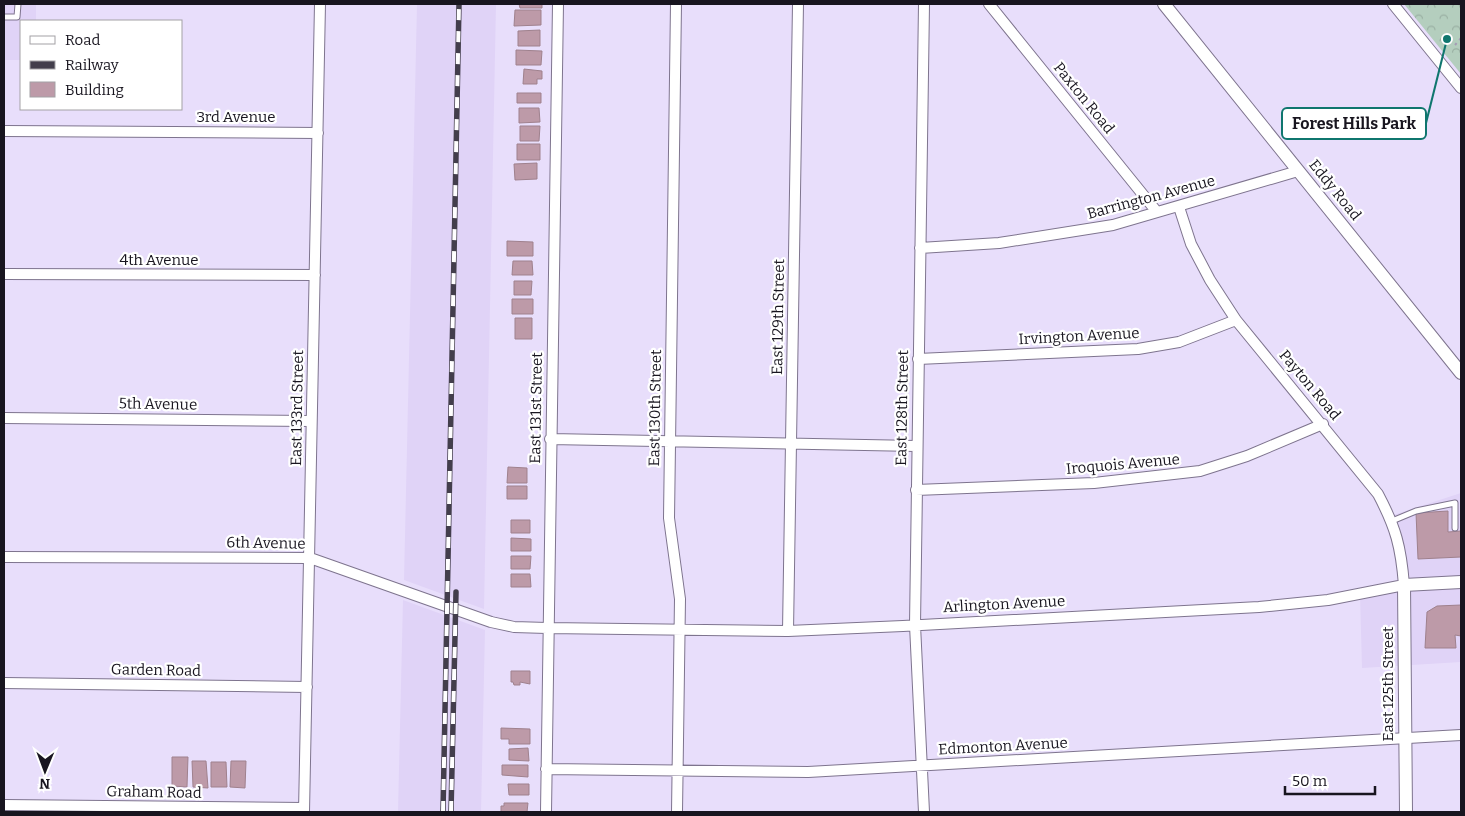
<svg xmlns="http://www.w3.org/2000/svg" width="1465" height="816" viewBox="0 0 1465 816" font-family="Bitter,serif">
<style>
.built{fill:#e0d3f7}
.park{fill:url(#park-crowns)}
.building{fill:#bd9aa8;stroke:#9f818d}
.lines{fill:none;stroke-linecap:round;stroke-linejoin:round}
.service-casing{stroke:#7e748e;stroke-width:7}
.minor-casing{stroke:#7e748e;stroke-width:12}
.tertiary-casing{stroke:#7e748e;stroke-width:14}
.path{stroke:#a59db4;stroke-width:2;stroke-dasharray:2.5 4;stroke-linecap:butt}
.service{stroke:#fff;stroke-width:5}
.minor{stroke:#fff;stroke-width:10}
.tertiary{stroke:#fff;stroke-width:12}
.rail-casing{stroke:#433e4c;stroke-width:5.5}
.rail{stroke:#fff;stroke-width:4;stroke-dasharray:11;stroke-linecap:butt}
.labels{text-anchor:middle;dominant-baseline:central;stroke-width:4.5;stroke-linejoin:round;paint-order:stroke}
.street-label{font-size:15px;fill:#18151f;stroke:#fff}
.leader{fill:none;stroke:#0f766e;stroke-width:2}
.callout-dot{fill:#0f766e;stroke:#fff;stroke-width:2}
.callout{fill:#fff;stroke:#0f766e;stroke-width:2}
.callout-label{font-size:16px;text-anchor:middle;font-weight:bold;fill:#18151f}
</style>
<defs>
<pattern id="park-crowns" width="20" height="18" patternUnits="userSpaceOnUse" patternTransform="scale(1.25)"><rect width="20" height="18" fill="#b4cebe"/><path d="M2 6a3 3 0 1 1 6 0M12 15a3 3 0 1 1 6 0" fill="none" stroke="#9ab0a3"/></pattern>
</defs>
<rect width="100%" height="100%" fill="#e8defb"/>
<path class="built" d="M 4,4 L 36,4 L 36,21 L 21,21 L 21,60 L 4,60 Z
M 417,4 L 496,4 L 484,609 L 404,580 Z
M 1461,493 L 1461,662 L 1362,668 L 1360,594 L 1404,585 L 1390,516 Z
M 403,600 L 485,630 L 481,812 L 398,812 Z"/>
<path class="park" d="M 1404,4 L 1461,4 L 1461,74 Z"/>
<path class="building" d="M 519,4 L 542,4 L 542,8 L 520,8 Z
M 515,10 L 541,10 L 541,25 L 514,26 Z
M 540,30 L 540,46 L 518,46 L 518,31 Z
M 516,50 L 542,51 L 541,65 L 516,65 Z
M 524,69 L 542,71 L 542,79 L 537,79 L 537,84 L 523,84 Z
M 517,93 L 541,93 L 541,103 L 517,103 Z
M 519,108 L 539,108 L 540,122 L 519,123 Z
M 520,126 L 540,126 L 539,141 L 520,141 Z
M 517,144 L 540,144 L 540,160 L 517,160 Z
M 537,163 L 537,179 L 515,180 L 514,164 Z
M 507,241 L 533,242 L 533,256 L 507,256 Z
M 513,261 L 532,261 L 533,275 L 512,275 Z
M 514,281 L 532,281 L 531,295 L 514,295 Z
M 512,299 L 533,299 L 533,314 L 512,314 Z
M 515,318 L 532,318 L 532,339 L 515,339 Z
M 508,467 L 527,468 L 527,483 L 507,483 Z
M 507,486 L 527,486 L 527,499 L 507,499 Z
M 1448,511 L 1448,532 L 1461,531 L 1461,557 L 1418,559 L 1416,513 Z
M 511,520 L 530,520 L 530,533 L 511,533 Z
M 511,538 L 531,539 L 531,551 L 511,551 Z
M 511,556 L 531,556 L 530,569 L 511,569 Z
M 511,574 L 530,574 L 531,587 L 511,587 Z
M 1461,605 L 1461,636 L 1455,635 L 1456,648 L 1425,648 L 1427,612 L 1437,606 Z
M 511,671 L 530,671 L 530,684 L 520,682 L 520,685 L 514,685 L 513,682 L 511,682 Z
M 501,728 L 530,729 L 530,744 L 509,744 L 509,739 L 501,739 Z
M 528,748 L 529,761 L 509,760 L 509,749 Z
M 172,757 L 188,757 L 187,787 L 172,786 Z
M 192,761 L 206,761 L 208,788 L 193,787 Z
M 231,761 L 246,761 L 245,788 L 230,787 Z
M 211,762 L 226,762 L 227,787 L 211,787 Z
M 502,765 L 528,765 L 528,777 L 502,775 Z
M 508,784 L 529,784 L 529,795 L 509,795 Z
M 504,803 L 528,803 L 527,812 L 501,812 L 501,806 L 504,806 Z"/>
<g class="lines">
<defs>
<path id="service" d="M 4,17 L 17,17 L 18,4
M 1392,521 L 1416,511 L 1455,503 L 1455,528"/>
<path id="minor" d="M 676,4 L 669,518 L 680,599 L 677,812
M 989,4 L 1157,212
M 1393,4 L 1461,88
M 4,131 L 318,133
M 920,248 L 999,243 L 1113,225 L 1298,171
M 4,274 L 315,275
M 918,359 L 1138,349 L 1179,342 L 1236,320
M 4,418 L 311,421
M 550,439 L 916,446
M 916,490 L 1094,483 L 1200,471 L 1247,456 L 1323,424
M 4,557 L 310,558 L 491,622 L 514,627 L 547,628 L 788,631 L 903,626 L 1259,607 L 1328,600 L 1404,585 C 1401,547 1396,528 1378,494 L 1236,320 L 1210,280 L 1191,244 L 1179,207
M 788,631 L 798,4
M 4,683 L 307,687
M 546,769 L 808,772 L 1461,735
M 4,805 L 304,808
M 304,812 L 320,4
M 546,812 L 558,4
M 924,812 L 915,625 L 924,4"/>
<path id="tertiary" d="M 1164,4 L 1461,373
M 1406,812 L 1404,585 L 1461,582"/>
</defs>
<use href="#service" class="service-casing"/>
<use href="#minor" class="minor-casing"/>
<use href="#tertiary" class="tertiary-casing"/>
<path class="path" d="M 1455,45 L 1461,38"/>
<use href="#service" class="service"/>
<use href="#minor" class="minor"/>
<use href="#tertiary" class="tertiary"/>
<defs>
<path id="rail" d="M 443,812 L 459,4
M 451,812 L 456,592"/>
</defs>
<use href="#rail" class="rail-casing"/>
<use href="#rail" class="rail"/>
</g>
<g class="labels">
<g class="street-label">
<text transform="translate(1084 98) rotate(51)">Paxton Road</text>
<text x="236" y="117">3rd Avenue</text>
<text transform="translate(1335 190) rotate(51)">Eddy Road</text>
<text transform="translate(1151 197) rotate(-15)">Barrington Avenue</text>
<text x="159" y="260">4th Avenue</text>
<text transform="translate(778 317) rotate(-89)">East 129th Street</text>
<text transform="translate(1079 336) rotate(-3)">Irvington Avenue</text>
<text transform="translate(1310 385) rotate(50)">Payton Road</text>
<text transform="translate(158 404) rotate(1)">5th Avenue</text>
<text transform="translate(297 408) rotate(-89)">East 133rd Street</text>
<text transform="translate(536 408) rotate(-89)">East 131st Street</text>
<text transform="translate(655 408) rotate(-89)">East 130th Street</text>
<text transform="translate(902 408) rotate(-89)">East 128th Street</text>
<text transform="translate(1123 464) rotate(-5)">Iroquois Avenue</text>
<text transform="translate(266 543) rotate(1)">6th Avenue</text>
<text transform="translate(1004 604) rotate(-3)">Arlington Avenue</text>
<text transform="translate(156 670) rotate(1)">Garden Road</text>
<text transform="translate(1388 684) rotate(-90)">East 125th Street</text>
<text transform="translate(1003 746) rotate(-3)">Edmonton Avenue</text>
<text transform="translate(154 792) rotate(1)">Graham Road</text>
</g>
</g>
<path class="leader" d="M1447 39L1426 123"/>
<circle class="callout-dot" cx="1447" cy="39" r="5"/>
<rect class="callout" x="1282" y="108" width="144" height="31" rx="5"/>
<g class="callout-label">
<text x="1354" y="129">Forest Hills Park</text>
</g>
<rect width="1465" height="816" fill="none" stroke="#18151f" stroke-width="10"/>
<rect x="20" y="20" width="162" height="90" fill="#ffffff" stroke="#a3a1a5"/>
<rect x="30" y="36" width="25" height="8" fill="#ffffff" stroke="#a3a1a5"/>
<text x="65" y="45" font-size="15" fill="#18151f">Road</text>
<rect x="30" y="61" width="25" height="8" fill="#433e4c" stroke="#a3a1a5"/>
<text x="65" y="70" font-size="15" fill="#18151f">Railway</text>
<rect x="30" y="82" width="25" height="15" fill="#bd9aa8" stroke="#a3a1a5"/>
<text x="65" y="95" font-size="15" fill="#18151f">Building</text>
<g transform="translate(45 771) rotate(181)" stroke="#ffffff" stroke-width="4" paint-order="stroke">
<path d="M0-4L9 19L0 12L-9 19Z" fill="#18151f"/>
<text y="-8" font-size="14" font-weight="bold" text-anchor="middle" fill="#18151f">N</text>
</g>
<path d="M1285 786v8h90v-8" fill="none" stroke="#18151f" stroke-width="2.5"/>
<text x="1292" y="786" font-size="15" fill="#18151f" stroke="#ffffff" stroke-width="4" paint-order="stroke">50 m</text>
</svg>
